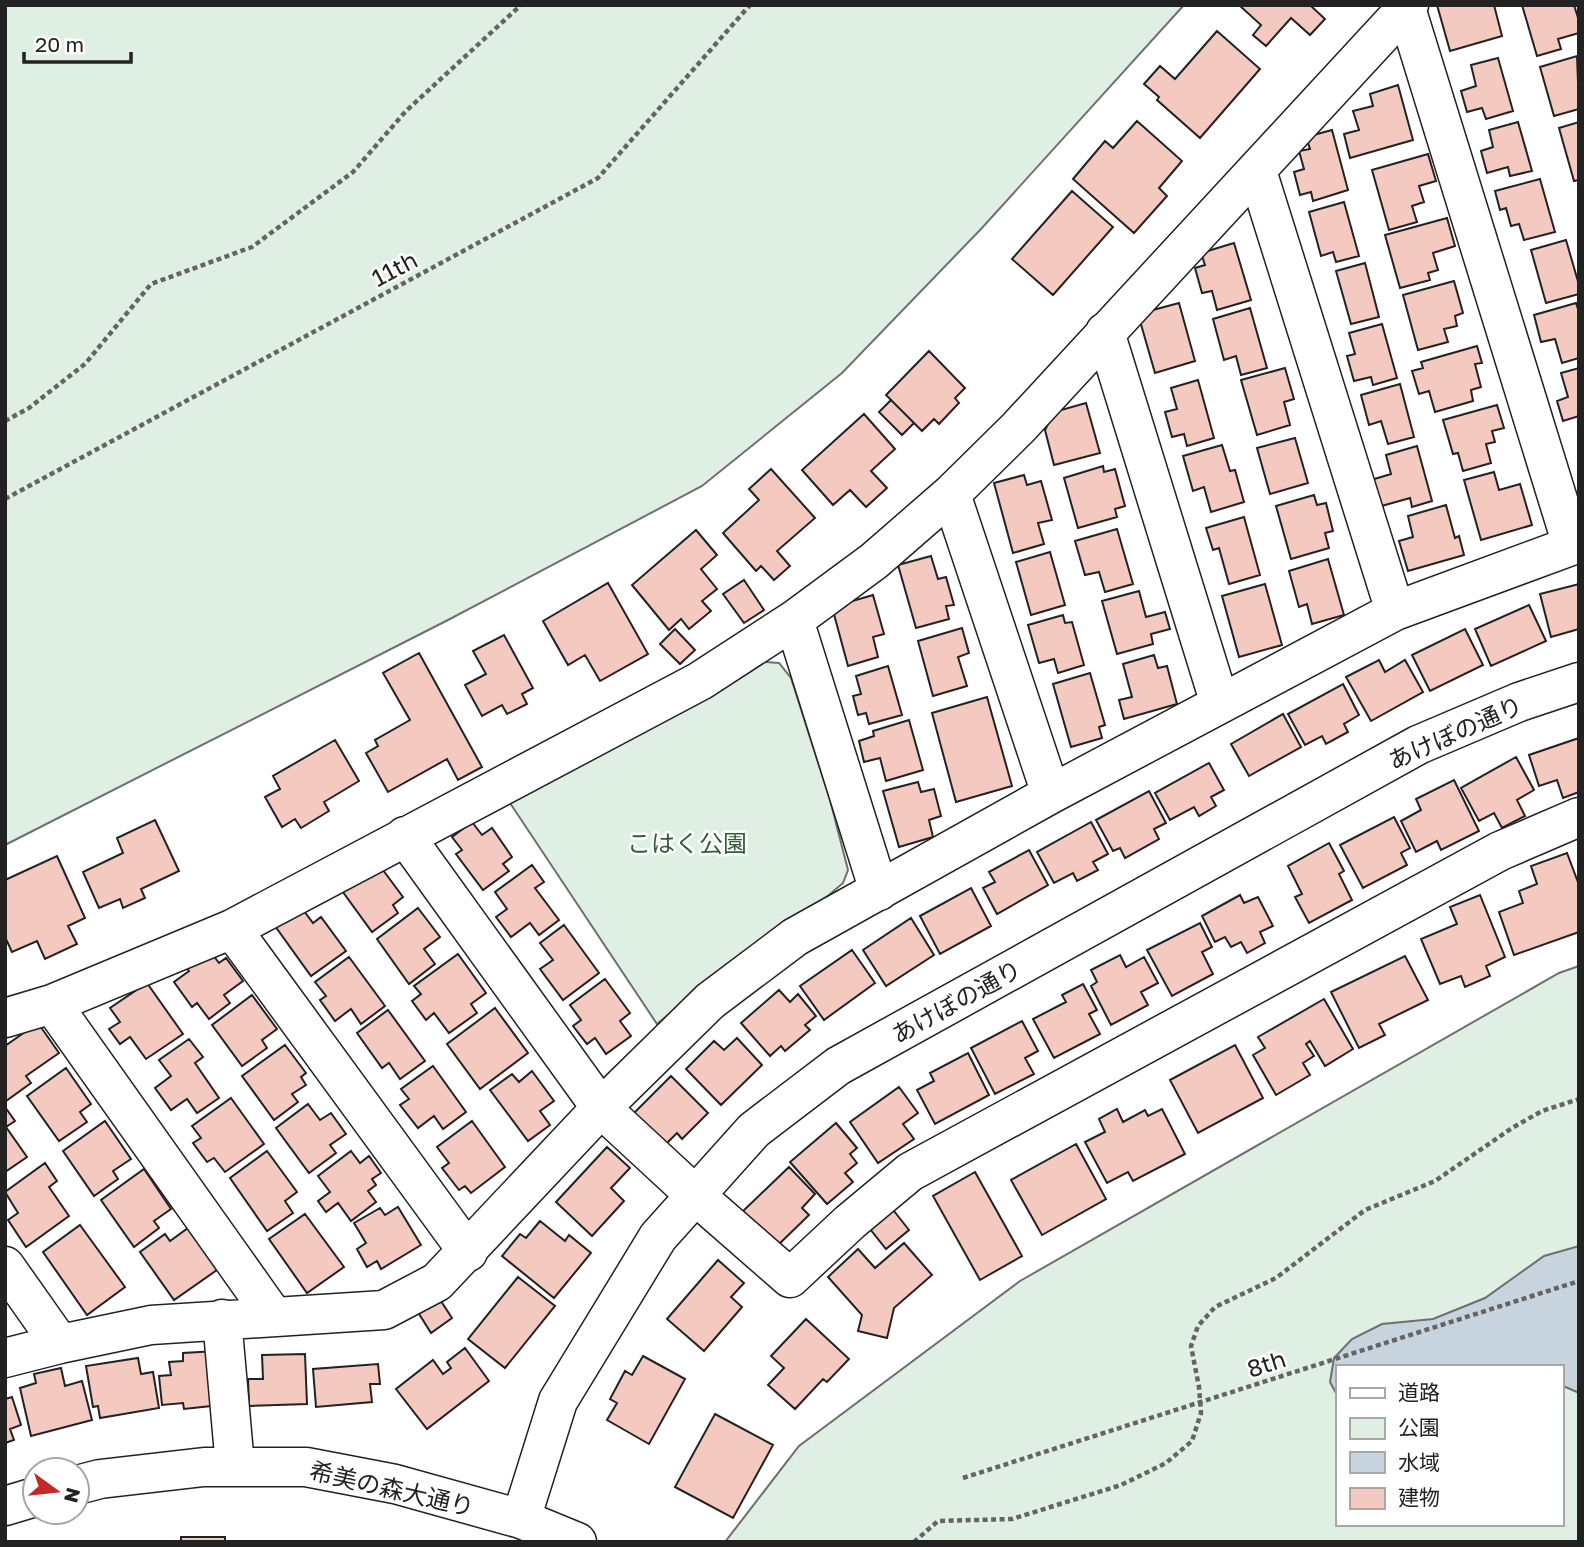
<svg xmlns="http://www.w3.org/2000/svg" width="1584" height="1547" viewBox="0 0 1584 1547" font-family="'Golos Text','Noto Sans JP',sans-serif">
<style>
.green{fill:#e0efe3;stroke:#6f6f6f;stroke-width:2;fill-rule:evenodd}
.water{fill:#c7d3dd;stroke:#6f6f6f;stroke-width:2}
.building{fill:#f3c9c0;stroke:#222;stroke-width:2}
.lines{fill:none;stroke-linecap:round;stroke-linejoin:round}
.minor-casing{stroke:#222;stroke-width:41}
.path{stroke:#646464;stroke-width:4.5;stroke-dasharray:5 3.5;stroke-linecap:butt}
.minor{stroke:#fff;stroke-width:38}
.labels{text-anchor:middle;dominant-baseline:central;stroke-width:5;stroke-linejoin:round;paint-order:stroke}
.street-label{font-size:24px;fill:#222;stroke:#fff}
.park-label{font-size:24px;fill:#2f5e38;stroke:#fff}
</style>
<rect width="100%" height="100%" fill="#fff"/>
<path class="green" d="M 5,5 L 1184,5 L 981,229 L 842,373 L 702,486 L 448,620 L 5,845 Z
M 751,661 L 779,663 L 791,678 L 830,800 L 848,870 L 843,883 L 829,895 L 730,964 L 657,1024 L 506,797 Z
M 1579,966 L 1579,1542 L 725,1542 L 799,1446 L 1020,1281 L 1559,973 ZM 1337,1367 L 1561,1367 L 1561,1524 L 1337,1524 Z"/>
<path class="water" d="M 1579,1246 L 1579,1393 L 1561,1385 L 1561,1367 L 1337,1367 L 1337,1395 L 1330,1382 L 1334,1358 L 1352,1339 L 1382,1324 L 1433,1319 L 1485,1298 L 1544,1256 Z"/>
<path class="building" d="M 1239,5 L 1310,5 L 1325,19 L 1310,35 L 1291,18 L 1266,46 L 1253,35 L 1261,25 Z
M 1437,5 L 1494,5 L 1502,36 L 1450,51 Z
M 1522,5 L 1574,5 L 1579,21 L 1579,33 L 1558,39 L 1561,49 L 1537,56 Z
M 1217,31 L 1260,69 L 1200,138 L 1157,100 L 1159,97 L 1144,84 L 1160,66 L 1175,79 Z
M 1577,56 L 1579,109 L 1554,116 L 1540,67 Z
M 1498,58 L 1513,111 L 1486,119 L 1482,108 L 1467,112 L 1461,91 L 1476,86 L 1471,65 Z
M 1398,85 L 1413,140 L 1350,158 L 1344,134 L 1359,130 L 1353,111 L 1373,106 L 1370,94 Z
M 1137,121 L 1182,161 L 1159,188 L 1167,196 L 1134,233 L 1073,179 L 1105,141 L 1113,148 Z
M 1518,122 L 1532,171 L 1510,176 L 1508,167 L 1487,173 L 1481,151 L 1493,147 L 1489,130 Z
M 1579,122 L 1579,180 L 1574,181 L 1559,128 Z
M 1332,130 L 1348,190 L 1313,201 L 1311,192 L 1300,195 L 1294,172 L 1304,169 L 1299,151 L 1310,149 L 1306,137 Z
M 1428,154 L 1436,181 L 1419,186 L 1424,202 L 1412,206 L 1417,222 L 1389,230 L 1372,170 Z
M 1540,179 L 1555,232 L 1524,240 L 1519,224 L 1511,226 L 1506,208 L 1500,210 L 1495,191 Z
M 1072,191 L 1113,227 L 1053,295 L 1012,259 Z
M 1344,202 L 1359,256 L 1336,262 L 1333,252 L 1321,256 L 1309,212 Z
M 1447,218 L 1455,246 L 1433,253 L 1438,270 L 1428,273 L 1430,280 L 1400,288 L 1385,235 Z
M 1566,240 L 1579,285 L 1579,294 L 1546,303 L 1531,250 Z
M 1234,243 L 1251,300 L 1217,310 L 1212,291 L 1202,293 L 1195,268 L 1205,265 L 1201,253 Z
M 1365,263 L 1379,317 L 1351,324 L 1336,271 Z
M 1454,281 L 1463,313 L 1455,316 L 1457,326 L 1444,329 L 1448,342 L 1418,350 L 1403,295 Z
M 1179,303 L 1195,361 L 1155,373 L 1138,314 Z
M 1576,303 L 1579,312 L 1579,358 L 1562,363 L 1555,339 L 1541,342 L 1534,315 Z
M 1250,308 L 1267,368 L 1241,375 L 1236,356 L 1224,360 L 1213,319 Z
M 1382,324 L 1397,378 L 1373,385 L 1371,377 L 1354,381 L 1347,356 L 1355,354 L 1349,333 Z
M 1477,346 L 1482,363 L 1475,364 L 1481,387 L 1471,390 L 1473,401 L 1435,412 L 1429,391 L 1419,394 L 1412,371 L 1423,368 L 1421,362 Z
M 929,351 L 965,388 L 955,398 L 959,403 L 939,424 L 934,419 L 922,431 L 886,395 Z
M 1285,368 L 1294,399 L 1284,402 L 1290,425 L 1257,435 L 1241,380 Z
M 1579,368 L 1579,416 L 1563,421 L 1557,401 L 1568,397 L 1561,373 Z
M 1198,380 L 1214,438 L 1187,446 L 1184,434 L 1172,437 L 1165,412 L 1177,409 L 1171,388 Z
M 1400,384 L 1414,437 L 1388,444 L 1381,421 L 1369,425 L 1361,395 Z
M 891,400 L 914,423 L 902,435 L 879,412 Z
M 1086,403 L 1100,453 L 1054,465 L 1045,430 L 1054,412 Z
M 1497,405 L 1504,428 L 1492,431 L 1495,442 L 1486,444 L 1491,463 L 1463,471 L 1458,453 L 1453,454 L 1443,420 Z
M 864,414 L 895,449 L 871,471 L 887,488 L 866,507 L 850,490 L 833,505 L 802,470 Z
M 1295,438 L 1308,483 L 1270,494 L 1257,448 Z
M 1222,445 L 1230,471 L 1235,470 L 1244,502 L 1211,512 L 1204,487 L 1193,491 L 1183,456 Z
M 1417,446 L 1432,501 L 1412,507 L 1410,498 L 1378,507 L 1371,480 L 1391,474 L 1386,455 Z
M 1103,466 L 1104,472 L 1115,469 L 1125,506 L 1115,509 L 1117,517 L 1078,528 L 1064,478 Z
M 771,469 L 815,518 L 777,551 L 790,566 L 774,580 L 761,566 L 756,571 L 723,533 L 759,500 L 749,489 Z
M 1494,472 L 1499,490 L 1520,484 L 1532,525 L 1481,540 L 1464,480 Z
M 1024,475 L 1027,485 L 1041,481 L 1052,520 L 1038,523 L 1044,544 L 1013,553 L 994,483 Z
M 1314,495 L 1317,505 L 1326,503 L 1333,531 L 1325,533 L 1329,548 L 1291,559 L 1276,506 Z
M 1446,505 L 1455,538 L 1459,536 L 1464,555 L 1408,571 L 1399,541 L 1413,537 L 1408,516 Z
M 1244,517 L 1260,575 L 1229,584 L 1219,548 L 1213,550 L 1206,528 Z
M 1117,529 L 1133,584 L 1105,592 L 1099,572 L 1085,575 L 1075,541 Z
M 696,530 L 717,555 L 701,569 L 717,589 L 702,601 L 711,611 L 689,629 L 681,619 L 669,630 L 632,585 Z
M 1050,552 L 1065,605 L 1031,615 L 1016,562 Z
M 931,556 L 938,579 L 946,577 L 954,605 L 946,606 L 949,619 L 916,628 L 898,565 Z
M 1328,559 L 1344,615 L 1312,624 L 1307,604 L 1299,607 L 1289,571 Z
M 744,580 L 764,610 L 744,623 L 723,594 Z
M 608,583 L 648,654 L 600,681 L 585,655 L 568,665 L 543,621 Z
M 1265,584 L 1282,645 L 1239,657 L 1222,596 Z
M 1579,584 L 1579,629 L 1551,637 L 1540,594 Z
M 1139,591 L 1146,617 L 1165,612 L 1170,629 L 1151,634 L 1153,644 L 1117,654 L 1102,601 Z
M 873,595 L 884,634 L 873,637 L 878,657 L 848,666 L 832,607 Z
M 1529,605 L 1546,641 L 1491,666 L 1475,629 Z
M 1063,615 L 1065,623 L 1072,622 L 1084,665 L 1058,673 L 1054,659 L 1039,663 L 1028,625 Z
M 962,628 L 969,653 L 958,657 L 967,686 L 933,696 L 918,641 Z
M 675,629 L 695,650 L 680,664 L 660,644 Z
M 1465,629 L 1483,665 L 1430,691 L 1412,655 Z
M 504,635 L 533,688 L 522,694 L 527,704 L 507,714 L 502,705 L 482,716 L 465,685 L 486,674 L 473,651 Z
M 419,653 L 482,767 L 458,780 L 447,759 L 388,792 L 366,753 L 378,746 L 375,740 L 410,720 L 383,673 Z
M 1154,655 L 1158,668 L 1167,666 L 1177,704 L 1124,719 L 1119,700 L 1132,697 L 1123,664 Z
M 1379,660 L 1385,672 L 1405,660 L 1423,692 L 1371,721 L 1346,677 Z
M 888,666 L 902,715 L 869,724 L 866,713 L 858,715 L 853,696 L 861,694 L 856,676 Z
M 1090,673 L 1105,725 L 1099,727 L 1102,738 L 1071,747 L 1053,684 Z
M 1343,684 L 1359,715 L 1344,724 L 1348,732 L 1326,744 L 1322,736 L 1305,745 L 1288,714 Z
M 987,697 L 1012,786 L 956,802 L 932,713 Z
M 1283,714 L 1301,747 L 1249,776 L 1231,744 Z
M 909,720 L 923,770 L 886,781 L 880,758 L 864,762 L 859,741 L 874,736 L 873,731 Z
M 1579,738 L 1579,792 L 1563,798 L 1557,780 L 1539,786 L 1529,755 Z
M 335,740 L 359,781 L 324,802 L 329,811 L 301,828 L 295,819 L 282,827 L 265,797 L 280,789 L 273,776 Z
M 1516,757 L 1534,790 L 1517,800 L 1525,816 L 1502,828 L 1494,813 L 1479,821 L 1461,788 Z
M 1209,763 L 1224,790 L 1211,797 L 1216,806 L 1199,816 L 1194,807 L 1170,820 L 1155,793 Z
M 1454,780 L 1479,831 L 1441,850 L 1437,841 L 1416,852 L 1401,821 L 1421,810 L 1416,799 Z
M 918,782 L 921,792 L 934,789 L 941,816 L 929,820 L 933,837 L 899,847 L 883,791 Z
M 1149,791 L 1166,823 L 1154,829 L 1159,839 L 1125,858 L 1120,848 L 1113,851 L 1096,820 Z
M 1394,817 L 1410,848 L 1401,853 L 1407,865 L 1363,888 L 1340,845 Z
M 155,820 L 179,871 L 141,889 L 145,898 L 123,908 L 120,899 L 99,908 L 83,872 L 123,853 L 117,838 Z
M 472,822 L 482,835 L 492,828 L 512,857 L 503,864 L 509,871 L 483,890 L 456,854 L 462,850 L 452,837 Z
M 1091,822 L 1108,854 L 1093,862 L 1098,870 L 1077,881 L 1073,873 L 1054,883 L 1037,852 Z
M 1329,843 L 1344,871 L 1339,874 L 1352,900 L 1309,923 L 1295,897 L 1302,894 L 1288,866 Z
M 1029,850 L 1048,885 L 997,914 L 983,888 L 995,882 L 989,872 Z
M 1567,853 L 1579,885 L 1579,932 L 1514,955 L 1499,912 L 1523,903 L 1519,891 L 1537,884 L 1531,866 Z
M 57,856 L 85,918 L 68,926 L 77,944 L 45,959 L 37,941 L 12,952 L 5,937 L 5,880 Z
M 377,862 L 403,897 L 393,905 L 398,913 L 372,932 L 340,888 Z
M 532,865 L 544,882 L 535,888 L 559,920 L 539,935 L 530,923 L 511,937 L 496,917 L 507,909 L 495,892 Z
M 971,888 L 991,926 L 940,954 L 920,916 Z
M 1240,895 L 1244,903 L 1258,897 L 1273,926 L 1260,932 L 1265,943 L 1247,953 L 1241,942 L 1231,947 L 1225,937 L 1215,942 L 1202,916 Z
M 1480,895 L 1505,957 L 1486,966 L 1490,976 L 1465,987 L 1461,976 L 1440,984 L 1421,939 L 1457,924 L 1450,907 Z
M 301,907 L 313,923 L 321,917 L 346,951 L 311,976 L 275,926 Z
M 418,908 L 440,937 L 424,949 L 435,964 L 409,984 L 377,939 Z
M 911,918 L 934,955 L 886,986 L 863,950 Z
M 1200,923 L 1212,947 L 1202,952 L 1213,974 L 1172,996 L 1147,950 Z
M 564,925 L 599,973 L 563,1000 L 540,969 L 553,960 L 540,943 Z
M 209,950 L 219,963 L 226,958 L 243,981 L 224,995 L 230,1003 L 209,1019 L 197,1003 L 192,1007 L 174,982 L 189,971 L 186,967 Z
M 852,950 L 875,983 L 824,1020 L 800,986 Z
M 458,954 L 486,993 L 471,1004 L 477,1013 L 449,1033 L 434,1013 L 426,1020 L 412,1001 L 421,994 L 414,986 Z
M 1120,955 L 1126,967 L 1144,957 L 1158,983 L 1141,992 L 1148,1005 L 1111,1025 L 1091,986 L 1097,982 L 1091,970 Z
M 1405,956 L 1428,1000 L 1379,1024 L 1385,1035 L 1359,1048 L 1331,992 Z
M 349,957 L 385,1006 L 361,1024 L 351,1009 L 335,1021 L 320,1000 L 326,996 L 315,982 Z
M 605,979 L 630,1013 L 620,1021 L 631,1036 L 606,1054 L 595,1038 L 587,1044 L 573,1026 L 581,1020 L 570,1005 Z
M 147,983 L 183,1034 L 146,1059 L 130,1037 L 120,1044 L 109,1029 L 120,1022 L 110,1008 Z
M 1083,984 L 1097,1010 L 1089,1014 L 1100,1034 L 1054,1058 L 1033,1019 L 1066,1002 L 1062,995 Z
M 779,990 L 790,1002 L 798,994 L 816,1016 L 805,1025 L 810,1030 L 785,1051 L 781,1046 L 770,1056 L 741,1023 Z
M 252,995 L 277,1029 L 262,1040 L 267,1048 L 242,1066 L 212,1025 Z
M 1324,999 L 1353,1049 L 1325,1066 L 1310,1041 L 1306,1044 L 1314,1056 L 1303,1063 L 1310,1075 L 1276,1095 L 1253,1055 L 1265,1048 L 1258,1037 Z
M 495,1008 L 528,1053 L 480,1089 L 447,1044 Z
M 388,1010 L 425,1061 L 400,1079 L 389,1063 L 382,1068 L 357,1033 Z
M 1022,1021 L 1038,1051 L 1025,1058 L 1034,1074 L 995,1094 L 971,1048 Z
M 38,1023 L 59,1053 L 26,1076 L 31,1083 L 6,1101 L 5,1046 Z
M 737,1038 L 762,1065 L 721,1105 L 686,1069 L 714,1041 L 724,1050 Z
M 189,1039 L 203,1057 L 195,1063 L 219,1098 L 197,1113 L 187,1099 L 171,1110 L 155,1088 L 171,1076 L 159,1060 Z
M 285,1045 L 306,1073 L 301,1077 L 306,1085 L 292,1094 L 298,1102 L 274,1120 L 242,1076 Z
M 1235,1045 L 1263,1098 L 1198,1133 L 1170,1080 Z
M 968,1053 L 989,1095 L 935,1124 L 917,1090 L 934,1081 L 930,1073 Z
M 433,1066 L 466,1112 L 443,1129 L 434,1116 L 418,1128 L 400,1105 L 409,1099 L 401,1089 Z
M 66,1068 L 91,1104 L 80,1112 L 87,1122 L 59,1141 L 27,1096 Z
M 532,1071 L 554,1101 L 540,1111 L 550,1125 L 528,1141 L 490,1090 L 512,1074 L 519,1082 Z
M 671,1076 L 708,1113 L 682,1139 L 677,1133 L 665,1145 L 634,1113 Z
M 899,1087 L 918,1113 L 903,1124 L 914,1139 L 878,1163 L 850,1122 Z
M 231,1098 L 264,1144 L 225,1172 L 214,1158 L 207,1162 L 193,1143 L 201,1138 L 192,1126 Z
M 308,1104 L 320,1120 L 331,1113 L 346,1134 L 330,1145 L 336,1153 L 309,1173 L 276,1128 Z
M 5,1107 L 15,1121 L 6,1127 L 27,1157 L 5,1172 Z
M 1117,1109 L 1123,1122 L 1145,1110 L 1148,1116 L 1162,1109 L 1185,1154 L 1133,1181 L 1128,1172 L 1107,1183 L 1085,1142 L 1105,1132 L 1099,1119 Z
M 105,1121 L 131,1159 L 113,1171 L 118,1179 L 94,1196 L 63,1151 Z
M 472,1121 L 505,1167 L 471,1193 L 465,1186 L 459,1190 L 442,1168 L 449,1163 L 437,1147 Z
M 836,1123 L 857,1148 L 850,1154 L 857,1163 L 845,1173 L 853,1182 L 827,1204 L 790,1162 Z
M 1076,1144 L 1106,1199 L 1042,1235 L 1011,1180 Z
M 607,1147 L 630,1168 L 611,1188 L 624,1201 L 592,1236 L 556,1202 Z
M 267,1151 L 297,1192 L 285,1201 L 293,1213 L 267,1231 L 230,1178 Z
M 351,1151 L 360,1163 L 369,1156 L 381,1173 L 372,1179 L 376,1185 L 368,1191 L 376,1202 L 351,1221 L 338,1203 L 326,1212 L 318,1201 L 330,1192 L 318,1176 Z
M 45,1163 L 57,1181 L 49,1187 L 69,1216 L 26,1247 L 8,1220 L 18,1213 L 5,1192 Z
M 789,1167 L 815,1194 L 802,1208 L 809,1215 L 774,1249 L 741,1213 Z
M 144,1169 L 171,1209 L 154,1221 L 159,1228 L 134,1247 L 101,1200 Z
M 975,1172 L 1022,1256 L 980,1280 L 933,1196 Z
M 890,1206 L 909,1230 L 886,1249 L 866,1224 Z
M 398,1207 L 421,1245 L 381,1269 L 377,1261 L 367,1267 L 357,1249 L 366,1243 L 354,1223 L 380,1208 L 385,1215 Z
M 305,1214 L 344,1267 L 307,1293 L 269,1239 Z
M 540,1221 L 565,1241 L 569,1235 L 591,1253 L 554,1298 L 502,1256 L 520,1234 L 526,1238 Z
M 80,1225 L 125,1287 L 87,1315 L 43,1252 Z
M 188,1228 L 217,1270 L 174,1300 L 140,1252 L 165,1234 L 170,1241 Z
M 904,1243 L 932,1275 L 894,1308 L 887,1338 L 858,1331 L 862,1315 L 828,1277 L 858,1249 L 875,1268 Z
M 718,1260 L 744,1283 L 731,1297 L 742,1307 L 704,1351 L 667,1319 Z
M 518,1277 L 555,1306 L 505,1368 L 468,1339 Z
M 437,1295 L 452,1318 L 431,1333 L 416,1309 Z
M 806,1319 L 849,1359 L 827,1382 L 823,1379 L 795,1409 L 768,1385 L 784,1368 L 771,1356 Z
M 465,1348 L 489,1381 L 427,1429 L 396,1389 L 433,1360 L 443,1374 L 451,1368 L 447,1362 Z
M 216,1351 L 211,1406 L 184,1409 L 183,1403 L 162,1405 L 159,1376 L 171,1375 L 169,1362 L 183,1361 L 183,1353 Z
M 305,1354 L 307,1404 L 249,1406 L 248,1379 L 263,1379 L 262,1355 Z
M 643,1356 L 685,1379 L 649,1444 L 607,1420 L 617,1403 L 610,1399 L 625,1371 L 632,1375 Z
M 138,1358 L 141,1374 L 153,1372 L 159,1408 L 100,1418 L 98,1406 L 93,1407 L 86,1366 Z
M 378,1364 L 380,1384 L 370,1384 L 372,1402 L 316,1407 L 313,1369 Z
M 61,1368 L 65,1386 L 82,1381 L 92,1420 L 31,1436 L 20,1388 L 36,1383 L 34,1374 Z
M 12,1397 L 21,1425 L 10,1429 L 14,1440 L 5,1443 L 5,1399 Z
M 715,1414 L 773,1445 L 733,1518 L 675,1487 Z
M 181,1537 L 225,1537 L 225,1542 L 181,1542 Z"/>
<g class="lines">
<defs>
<path id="minor" d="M 1406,8 L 1572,545
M 1257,171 L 1395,611
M 1105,332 L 1220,704
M 951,494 L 1051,794
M 794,620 L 879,891
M 405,836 L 601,1108 L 695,1195 L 790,1278 L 850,1222 L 910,1172 L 1500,851 L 1579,817
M 232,929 L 468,1252
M 52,1004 L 274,1317
M 5,1018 L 52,1004 L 232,929 L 700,681 L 794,620 L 874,561 L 951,494 L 1018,428 L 1409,5
M 5,1266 L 60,1344
M 222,1319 L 235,1466
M 5,1358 L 60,1344 L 151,1325 L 384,1310 L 437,1282 L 601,1108 L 710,1001 L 795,937 L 1051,794 L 1395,611 L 1579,543
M 77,1485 L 100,1479 L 204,1467 L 306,1467 L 395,1484 L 521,1519 L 577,1542
M 5,1506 L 35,1497
M 521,1519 L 558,1401 L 658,1237 L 754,1130 L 838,1066 L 1418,745 L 1519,702 L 1579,682"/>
</defs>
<use href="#minor" class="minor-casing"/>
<path class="path" d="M 5,421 L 29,408 L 85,364 L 151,284 L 252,247 L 353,172 L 406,111 L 521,5
M 5,499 L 598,178 L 750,5
M 963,1478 L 1579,1281
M 914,1542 L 938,1521 L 1012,1519 L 1121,1485 L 1166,1463 L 1192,1441 L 1201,1413 L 1199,1387 L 1191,1346 L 1198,1326 L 1215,1307 L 1276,1278 L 1365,1210 L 1435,1181 L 1512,1128 L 1542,1111 L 1579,1099"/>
<use href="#minor" class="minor"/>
</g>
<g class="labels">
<g class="street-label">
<text transform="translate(394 268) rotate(-28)">11th</text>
<text transform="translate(1455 732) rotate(-24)">あけぼの通り</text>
<text transform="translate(956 1001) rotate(-29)">あけぼの通り</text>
<text transform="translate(1266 1363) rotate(-18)">8th</text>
<text transform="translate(392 1488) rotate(13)">希美の森大通り</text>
</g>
<g class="park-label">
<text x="687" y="842">こはく公園</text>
</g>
</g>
<rect width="1584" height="1547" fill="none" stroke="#222222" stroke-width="14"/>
<rect x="1336" y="1365" width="228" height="161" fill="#ffffff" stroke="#a7a7a7" stroke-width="2"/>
<rect x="1350" y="1388" width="35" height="10" fill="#ffffff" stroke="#a7a7a7" stroke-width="2"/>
<text x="1398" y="1400" font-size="21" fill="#222222">道路</text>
<rect x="1350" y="1418" width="35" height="21" fill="#e0efe3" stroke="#a7a7a7" stroke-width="2"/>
<text x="1398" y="1435" font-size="21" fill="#222222">公園</text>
<rect x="1350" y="1452" width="35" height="21" fill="#c7d3dd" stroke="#a7a7a7" stroke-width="2"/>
<text x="1398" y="1470" font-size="21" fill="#222222">水域</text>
<rect x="1350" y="1488" width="35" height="21" fill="#f3c9c0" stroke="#a7a7a7" stroke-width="2"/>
<text x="1398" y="1505" font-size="21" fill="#222222">建物</text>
<g transform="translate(56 1491) rotate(105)"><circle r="33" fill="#ffffff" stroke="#a7a7a7" stroke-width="2"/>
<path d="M0-5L12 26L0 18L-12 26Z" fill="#c62828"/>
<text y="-10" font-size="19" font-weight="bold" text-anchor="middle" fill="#222222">N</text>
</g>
<path d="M24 52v10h107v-10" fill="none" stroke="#222222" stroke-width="3.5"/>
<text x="35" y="52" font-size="21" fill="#222222" stroke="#ffffff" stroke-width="5" paint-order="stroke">20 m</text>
</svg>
